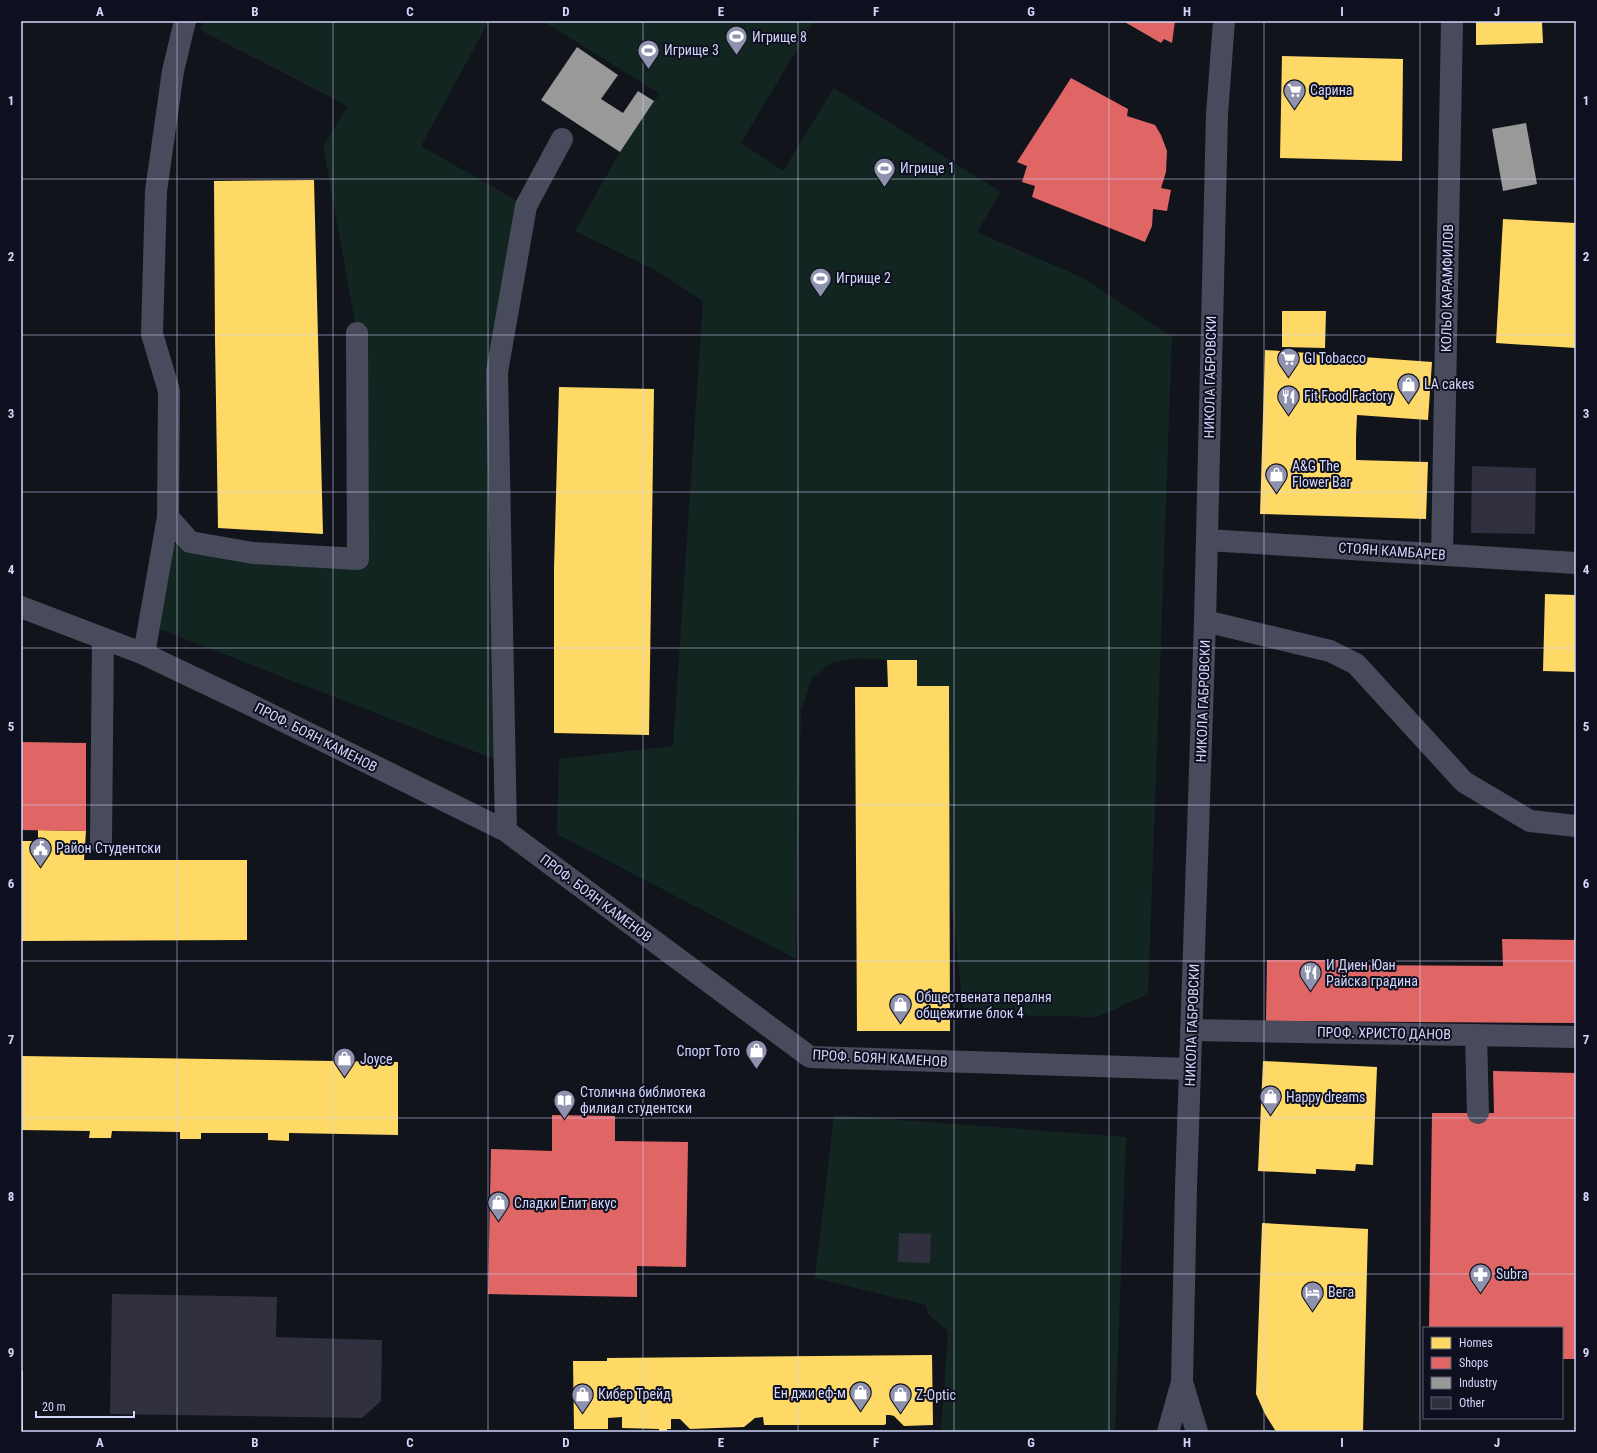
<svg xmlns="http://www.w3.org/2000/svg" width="1597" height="1453" viewBox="0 0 1597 1453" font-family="'Roboto Condensed',sans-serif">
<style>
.green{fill:#122521}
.homes{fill:#ffd966}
.shops{fill:#e06666}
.industry{fill:#999}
.building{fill:#30303e}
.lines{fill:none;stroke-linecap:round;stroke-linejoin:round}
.minor{stroke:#484b5b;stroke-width:22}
.grid{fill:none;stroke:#d1d6fb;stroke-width:1;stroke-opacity:0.55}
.labels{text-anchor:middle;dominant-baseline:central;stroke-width:4;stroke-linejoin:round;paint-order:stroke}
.poi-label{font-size:14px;fill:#d1d6fb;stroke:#0f101f;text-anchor:start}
.street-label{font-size:14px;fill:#d1d6fb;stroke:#0f101f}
.neatline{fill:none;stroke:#d1d6fb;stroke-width:1.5}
.grid-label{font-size:13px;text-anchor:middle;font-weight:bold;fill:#d1d6fb}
</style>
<rect width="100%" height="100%" fill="#12141c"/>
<path class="green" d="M 204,21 L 489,21 L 421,146 L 526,206 L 497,372 L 504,763 L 149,625 L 163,545 L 190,542 L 358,559 L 357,333 L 323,146 L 348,106 L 200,30 Z
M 543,21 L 814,21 L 741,143 L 783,171 L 834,88 L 1001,192 L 977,232 L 1083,278 L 1172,337 L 1148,994 L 1097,1017 L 964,1014 L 949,882 L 917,686 L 917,660 L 887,660 L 857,658 L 831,663 L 812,678 L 801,711 L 796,959 L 557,834 L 559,759 L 673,746 L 703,301 L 655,270 L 575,231 L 620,152 L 654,101 L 660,94 Z
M 834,1115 L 1126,1137 L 1115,1432 L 941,1432 L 948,1331 L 928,1314 L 926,1305 L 815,1278 Z"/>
<path class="homes" d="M 1476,21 L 1542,21 L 1543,43 L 1476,45 Z
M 1282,56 L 1403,59 L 1402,161 L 1280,158 Z
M 314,180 L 323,534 L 218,528 L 215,339 L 214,181 Z
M 1503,219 L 1576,223 L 1576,348 L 1496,343 Z
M 1282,311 L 1326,311 L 1325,348 L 1282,347 Z
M 1265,350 L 1432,362 L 1428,420 L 1357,415 L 1356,437 L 1356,460 L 1428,462 L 1426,519 L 1260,514 Z
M 559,387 L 654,389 L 649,735 L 554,733 L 554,569 Z
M 1545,594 L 1576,595 L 1576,672 L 1543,671 Z
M 887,660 L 917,660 L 917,686 L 949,686 L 950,1031 L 857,1031 L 855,687 L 888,687 Z
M 38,830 L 86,831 L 84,860 L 247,860 L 247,940 L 21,941 L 21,841 L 38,841 Z
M 21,1056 L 398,1062 L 398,1135 L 289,1133 L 289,1141 L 268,1140 L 268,1133 L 201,1133 L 201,1139 L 180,1139 L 180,1132 L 112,1131 L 111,1138 L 89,1138 L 90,1131 L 21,1130 Z
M 1263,1061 L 1377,1067 L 1373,1165 L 1356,1164 L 1355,1171 L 1316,1169 L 1316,1174 L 1258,1171 Z
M 1262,1223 L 1368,1229 L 1363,1432 L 1279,1432 L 1275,1430 L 1265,1414 L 1256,1394 Z
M 932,1355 L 933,1425 L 904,1426 L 894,1416 L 890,1415 L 886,1415 L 886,1424 L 884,1425 L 764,1425 L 763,1417 L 755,1418 L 744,1427 L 690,1429 L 680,1419 L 671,1419 L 671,1429 L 667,1429 L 667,1431 L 659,1431 L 659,1429 L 622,1428 L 622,1417 L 608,1418 L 608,1429 L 574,1429 L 573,1361 L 607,1361 L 607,1358 Z
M 21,1371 L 23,1371 L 23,1432 L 21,1432 Z"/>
<path class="shops" d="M 1123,21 L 1175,21 L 1172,43 L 1164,39 L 1161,43 Z
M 1071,78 L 1128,109 L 1127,116 L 1155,125 L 1161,135 L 1167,151 L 1166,172 L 1161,188 L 1171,190 L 1167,211 L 1153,209 L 1152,226 L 1145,242 L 1032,197 L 1035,186 L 1022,182 L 1027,166 L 1017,162 Z
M 21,742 L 86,743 L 86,831 L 21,830 Z
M 1502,939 L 1576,940 L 1576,1023 L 1266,1021 L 1267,960 L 1354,960 L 1354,965 L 1503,966 Z
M 1493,1071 L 1576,1073 L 1576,1359 L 1562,1359 L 1562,1328 L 1429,1328 L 1432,1113 L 1494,1113 Z
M 552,1115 L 615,1116 L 615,1141 L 688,1142 L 686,1267 L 637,1266 L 637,1297 L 488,1294 L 491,1149 L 552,1151 Z"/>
<path class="industry" d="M 577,47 L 618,75 L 601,99 L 623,113 L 638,91 L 654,101 L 620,152 L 541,100 Z
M 1526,123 L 1537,184 L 1503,191 L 1492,129 Z"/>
<path class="building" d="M 1472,466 L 1536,468 L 1535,534 L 1471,533 Z
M 899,1233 L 931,1234 L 930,1263 L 898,1262 Z
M 112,1294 L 277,1297 L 276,1337 L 382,1340 L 381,1401 L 362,1418 L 110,1414 Z"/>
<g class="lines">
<path class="minor" d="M 168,517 L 190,542 L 253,553 L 358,559 L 357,333
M 1207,540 L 1576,563
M 1442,554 L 1452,21
M 21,607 L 144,654 L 249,704 L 506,831 L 810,1057 L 1190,1069
M 1205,621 L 1330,651 L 1356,664 L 1464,782 L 1530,821 L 1576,826
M 144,654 L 168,517 L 169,391 L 152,334 L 156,191 L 173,71 L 185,21
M 506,831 L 497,372 L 526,206 L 562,139
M 101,842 L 103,639
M 1191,1030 L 1576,1037
M 1476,1035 L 1478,1113
M 1182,1382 L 1197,1432
M 1168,1432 L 1182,1382 L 1186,1188 L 1205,621 L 1217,114 L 1224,21"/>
</g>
<path class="grid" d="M 177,21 L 177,1432M 333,21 L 333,1432M 488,21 L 488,1432M 643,21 L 643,1432M 798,21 L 798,1432M 954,21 L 954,1432M 1109,21 L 1109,1432M 1264,21 L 1264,1432M 1420,21 L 1420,1432M 21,179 L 1576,179M 21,335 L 1576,335M 21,492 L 1576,492M 21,648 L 1576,648M 21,805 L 1576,805M 21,961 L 1576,961M 21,1118 L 1576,1118M 21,1274 L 1576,1274"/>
<defs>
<symbol id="stadium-pin" viewBox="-11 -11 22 30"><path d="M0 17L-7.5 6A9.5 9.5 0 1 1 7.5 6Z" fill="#8e92ad" stroke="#0f101f"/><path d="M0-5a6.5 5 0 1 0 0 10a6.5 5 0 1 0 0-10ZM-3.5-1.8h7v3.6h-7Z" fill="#fff"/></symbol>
<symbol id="supermarket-pin" viewBox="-11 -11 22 30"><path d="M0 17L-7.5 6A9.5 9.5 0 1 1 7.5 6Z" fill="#8e92ad" stroke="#0f101f"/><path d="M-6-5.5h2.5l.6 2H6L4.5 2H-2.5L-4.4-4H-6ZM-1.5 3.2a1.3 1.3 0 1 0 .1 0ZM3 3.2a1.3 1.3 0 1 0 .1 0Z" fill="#fff"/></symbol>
<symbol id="shop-pin" viewBox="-11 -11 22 30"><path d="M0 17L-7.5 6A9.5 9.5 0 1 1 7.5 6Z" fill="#8e92ad" stroke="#0f101f"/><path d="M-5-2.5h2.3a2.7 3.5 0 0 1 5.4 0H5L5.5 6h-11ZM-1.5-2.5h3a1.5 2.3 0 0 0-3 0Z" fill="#fff"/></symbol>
<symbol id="restaurant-pin" viewBox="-11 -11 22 30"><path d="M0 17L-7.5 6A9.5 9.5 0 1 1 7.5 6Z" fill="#8e92ad" stroke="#0f101f"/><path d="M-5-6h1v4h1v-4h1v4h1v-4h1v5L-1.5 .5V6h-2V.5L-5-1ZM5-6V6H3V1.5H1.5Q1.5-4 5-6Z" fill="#fff"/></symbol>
<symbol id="civic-pin" viewBox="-11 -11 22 30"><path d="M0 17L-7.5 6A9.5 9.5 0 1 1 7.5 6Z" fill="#8e92ad" stroke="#0f101f"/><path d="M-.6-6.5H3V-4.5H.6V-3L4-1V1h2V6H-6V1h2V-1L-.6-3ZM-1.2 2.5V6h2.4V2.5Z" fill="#fff"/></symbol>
<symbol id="library-pin" viewBox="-11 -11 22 30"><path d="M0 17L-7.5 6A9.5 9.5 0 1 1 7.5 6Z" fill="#8e92ad" stroke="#0f101f"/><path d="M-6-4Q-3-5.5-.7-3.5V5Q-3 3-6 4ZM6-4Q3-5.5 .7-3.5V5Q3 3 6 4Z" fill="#fff"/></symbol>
<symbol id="pharmacy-pin" viewBox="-11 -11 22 30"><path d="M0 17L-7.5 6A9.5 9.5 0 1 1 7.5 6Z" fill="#8e92ad" stroke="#0f101f"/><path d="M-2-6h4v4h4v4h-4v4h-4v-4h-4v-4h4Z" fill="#fff"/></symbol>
<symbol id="hotel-pin" viewBox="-11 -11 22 30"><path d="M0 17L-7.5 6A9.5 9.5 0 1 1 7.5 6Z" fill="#8e92ad" stroke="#0f101f"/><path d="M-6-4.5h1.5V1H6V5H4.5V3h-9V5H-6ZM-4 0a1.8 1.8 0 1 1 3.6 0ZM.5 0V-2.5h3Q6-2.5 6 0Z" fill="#fff"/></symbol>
</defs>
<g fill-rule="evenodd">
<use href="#stadium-pin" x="724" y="24" width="25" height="34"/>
<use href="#stadium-pin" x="636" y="38" width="25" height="34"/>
<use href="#supermarket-pin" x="1282" y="78" width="25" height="34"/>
<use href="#stadium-pin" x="872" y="156" width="25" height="34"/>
<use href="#stadium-pin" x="808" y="266" width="25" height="34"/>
<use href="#supermarket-pin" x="1276" y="346" width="25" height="34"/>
<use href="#shop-pin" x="1396" y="372" width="25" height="34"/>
<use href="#restaurant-pin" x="1276" y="384" width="25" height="34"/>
<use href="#shop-pin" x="1264" y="462" width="25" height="34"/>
<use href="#civic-pin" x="28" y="836" width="25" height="34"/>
<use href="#restaurant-pin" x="1298" y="960" width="25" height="34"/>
<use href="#shop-pin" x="888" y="992" width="25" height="34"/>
<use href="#shop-pin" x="744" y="1038" width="25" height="34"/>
<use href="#shop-pin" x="332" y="1046" width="25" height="34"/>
<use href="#shop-pin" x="1258" y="1084" width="25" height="34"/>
<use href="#library-pin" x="552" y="1088" width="25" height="34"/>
<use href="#shop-pin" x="486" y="1190" width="25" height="34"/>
<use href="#pharmacy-pin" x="1468" y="1262" width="25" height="34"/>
<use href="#hotel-pin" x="1300" y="1280" width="25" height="34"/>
<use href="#shop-pin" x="848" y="1380" width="25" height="34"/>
<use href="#shop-pin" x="570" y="1382" width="25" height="34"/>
<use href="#shop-pin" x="888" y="1382" width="25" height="34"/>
</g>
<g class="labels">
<g class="poi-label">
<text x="752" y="37">Игрище 8</text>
<text x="664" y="50">Игрище 3</text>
<text x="1310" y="90">Сарина</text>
<text x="900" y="168">Игрище 1</text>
<text x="836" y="278">Игрище 2</text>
<text x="1304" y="358">GI Tobacco</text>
<text x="1424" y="384">LA cakes</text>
<text x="1304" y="396">Fit Food Factory</text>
<text x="1292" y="466">A&amp;G The<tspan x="1292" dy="16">Flower Bar</tspan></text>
<text x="56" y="848">Район Студентски</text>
<text x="1326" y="965">И Диен Юан<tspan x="1326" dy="16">Райска градина</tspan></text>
<text x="916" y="997">Обществената пералня<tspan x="916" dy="16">общежитие блок 4</tspan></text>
<text x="740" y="1051" text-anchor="end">Спорт Тото</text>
<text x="360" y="1059">Joyce</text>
<text x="580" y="1092">Столична библиотека<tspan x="580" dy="16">филиал студентски</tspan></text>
<text x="1286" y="1097">Happy dreams</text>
<text x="514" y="1203">Сладки Елит вкус</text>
<text x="1496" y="1274">Subra</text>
<text x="1328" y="1292">Вега</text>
<text x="846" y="1393" text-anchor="end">Ен джи еф-м</text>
<text x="598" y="1394">Кибер Трейд</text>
<text x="916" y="1395">Z-Optic</text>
</g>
<g class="street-label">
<text transform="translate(1447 288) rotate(-89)">КОЛЬО КАРАМФИЛОВ</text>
<text transform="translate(1210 377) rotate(-89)">НИКОЛА ГАБРОВСКИ</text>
<text transform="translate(1392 551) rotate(4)">СТОЯН КАМБАРЕВ</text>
<text transform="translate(1203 701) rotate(-88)">НИКОЛА ГАБРОВСКИ</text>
<text transform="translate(316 737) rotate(27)">ПРОФ. БОЯН КАМЕНОВ</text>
<text transform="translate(596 898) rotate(37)">ПРОФ. БОЯН КАМЕНОВ</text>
<text transform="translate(1192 1025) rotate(-88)">НИКОЛА ГАБРОВСКИ</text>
<text transform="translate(1384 1033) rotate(1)">ПРОФ. ХРИСТО ДАНОВ</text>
<text transform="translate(880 1058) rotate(3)">ПРОФ. БОЯН КАМЕНОВ</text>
</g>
</g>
<rect width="1597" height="1453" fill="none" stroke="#0f101f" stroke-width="44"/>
<rect x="1423" y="1327" width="140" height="92" fill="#0f101f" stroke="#5d5f77"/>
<rect x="1431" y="1337" width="20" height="12" fill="#ffd966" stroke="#5d5f77"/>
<text x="1459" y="1347" font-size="12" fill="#d1d6fb">Homes</text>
<rect x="1431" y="1357" width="20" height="12" fill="#e06666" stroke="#5d5f77"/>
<text x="1459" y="1367" font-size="12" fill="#d1d6fb">Shops</text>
<rect x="1431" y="1377" width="20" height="12" fill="#999999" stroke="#5d5f77"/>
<text x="1459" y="1387" font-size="12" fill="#d1d6fb">Industry</text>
<rect x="1431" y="1397" width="20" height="12" fill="#30303e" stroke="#5d5f77"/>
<text x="1459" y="1407" font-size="12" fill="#d1d6fb">Other</text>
<path d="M36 1411v6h98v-6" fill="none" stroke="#d1d6fb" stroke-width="2"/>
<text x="42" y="1411" font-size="12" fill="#d1d6fb" stroke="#0f101f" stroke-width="3" paint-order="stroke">20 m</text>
<rect x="22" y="22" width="1553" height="1409" class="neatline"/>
<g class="grid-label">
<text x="100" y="16">A</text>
<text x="255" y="16">B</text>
<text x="410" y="16">C</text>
<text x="566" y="16">D</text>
<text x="721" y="16">E</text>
<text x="876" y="16">F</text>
<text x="1031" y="16">G</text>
<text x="1187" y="16">H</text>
<text x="1342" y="16">I</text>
<text x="1497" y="16">J</text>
<text x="11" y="105">1</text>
<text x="1586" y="105">1</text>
<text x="11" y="261">2</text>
<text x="1586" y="261">2</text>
<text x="11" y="418">3</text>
<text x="1586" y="418">3</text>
<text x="11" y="574">4</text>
<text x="1586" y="574">4</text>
<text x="11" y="731">5</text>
<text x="1586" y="731">5</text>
<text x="11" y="888">6</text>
<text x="1586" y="888">6</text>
<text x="11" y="1044">7</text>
<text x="1586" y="1044">7</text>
<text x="11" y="1201">8</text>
<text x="1586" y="1201">8</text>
<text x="11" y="1357">9</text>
<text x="1586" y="1357">9</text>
<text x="100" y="1447">A</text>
<text x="255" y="1447">B</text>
<text x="410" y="1447">C</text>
<text x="566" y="1447">D</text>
<text x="721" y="1447">E</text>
<text x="876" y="1447">F</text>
<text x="1031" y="1447">G</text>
<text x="1187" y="1447">H</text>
<text x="1342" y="1447">I</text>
<text x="1497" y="1447">J</text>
</g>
</svg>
